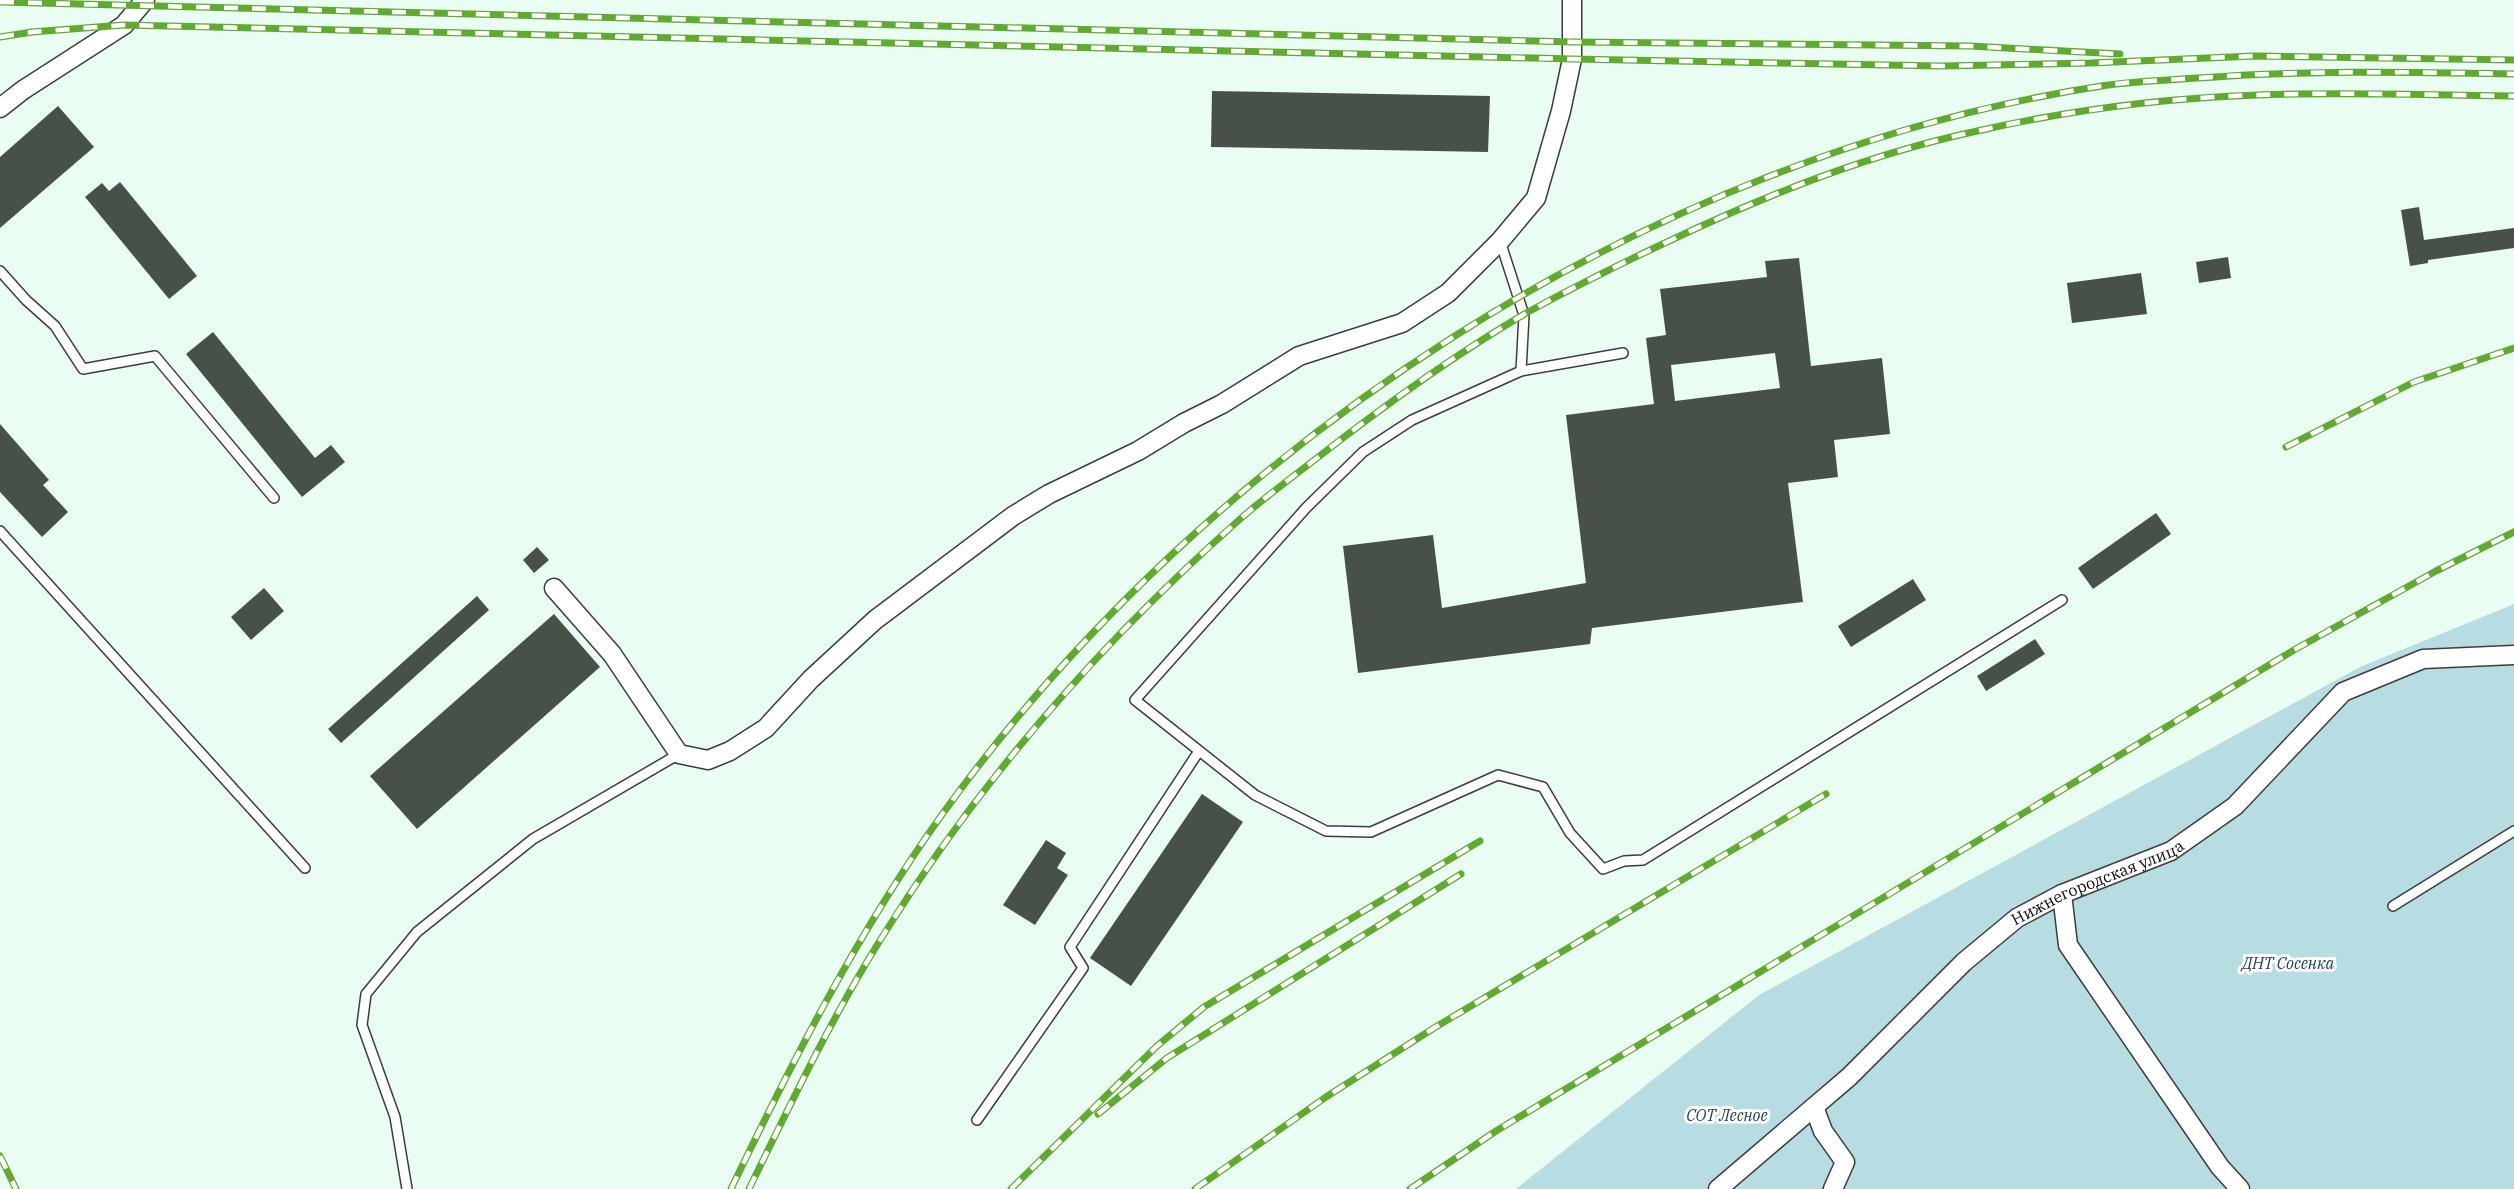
<svg xmlns="http://www.w3.org/2000/svg" width="2514" height="1189" viewBox="0 0 2514 1189" font-family="'IBM Plex Serif',serif">
<style>
.green{fill:#b7dde2}
.building{fill:#485148;fill-rule:evenodd}
.lines{fill:none;stroke-linecap:round;stroke-linejoin:round}
.lane-casing{stroke:#3d3d3d;stroke-width:12}
.street-casing{stroke:#3d3d3d;stroke-width:21}
.lane{stroke:#fff;stroke-width:9}
.street{stroke:#fff;stroke-width:18}
.rail-casing{stroke:#62a932;stroke-width:7}
.rail{stroke:#fff;stroke-width:4.5;stroke-dasharray:14;stroke-linecap:butt}
.labels{text-anchor:middle;dominant-baseline:central;stroke-width:6;stroke-linejoin:round;paint-order:stroke}
.street-label{font-size:16px;fill:#0a0a0a;stroke:#fff}
.park-label{font-size:16px;font-style:italic;fill:#234159;stroke:#fff}
</style>
<rect width="100%" height="100%" fill="#e9fdf2"/>
<path class="green" d="M 2514,604 L 2514,1189 L 1516,1189 L 1759,995 L 2360,667 Z"/>
<path class="building" d="M 1212,91 L 1490,96 L 1488,152 L 1211,147 Z
M 58,106 L 94,147 L 0,228 L 0,157 Z
M 120,182 L 197,276 L 169,299 L 85,197 L 102,183 L 109,191 Z
M 2419,207 L 2424,240 L 2514,228 L 2514,248 L 2428,260 L 2428,263 L 2410,266 L 2401,210 Z
M 2228,257 L 2231,278 L 2199,283 L 2196,262 Z
M 1799,258 L 1811,366 L 1882,358 L 1890,434 L 1834,440 L 1838,477 L 1788,483 L 1803,602 L 1592,628 L 1590,644 L 1358,673 L 1343,546 L 1433,535 L 1442,608 L 1586,583 L 1566,415 L 1654,404 L 1646,338 L 1666,335 L 1660,289 L 1767,277 L 1765,261 ZM 1775,353 L 1780,388 L 1675,401 L 1671,365 Z
M 2141,273 L 2147,314 L 2072,323 L 2067,283 Z
M 213,332 L 315,458 L 331,445 L 345,462 L 302,497 L 186,354 Z
M 0,424 L 49,480 L 43,485 L 68,512 L 42,537 L 0,492 Z
M 2156,513 L 2171,534 L 2093,589 L 2078,568 Z
M 537,547 L 549,560 L 534,573 L 523,560 Z
M 1913,579 L 1926,600 L 1851,647 L 1838,626 Z
M 264,588 L 284,611 L 251,640 L 231,617 Z
M 477,596 L 489,610 L 341,743 L 328,729 Z
M 554,614 L 600,667 L 417,829 L 370,776 Z
M 2035,639 L 2045,654 L 1986,691 L 1977,676 Z
M 1202,794 L 1243,822 L 1131,986 L 1090,958 Z
M 1046,840 L 1066,853 L 1057,868 L 1068,875 L 1035,925 L 1003,905 Z"/>
<g class="lines">
<defs>
<path id="lane" d="M 1500,241 L 1524,315 L 1521,371
M 0,271 L 26,300 L 55,326 L 83,369 L 155,356 L 274,498
M 1623,353 L 1521,371 L 1412,420 L 1363,452 L 1306,508 L 1135,700 L 1255,795 L 1326,831 L 1371,832 L 1498,775 L 1543,787 L 1570,833 L 1603,869 L 1624,861 L 1643,860 L 2062,600
M 0,531 L 305,868
M 2393,906 L 2514,831
M 977,1120 L 1083,968 L 1070,947 L 1199,751
M 407,1189 L 395,1117 L 362,1025 L 366,994 L 417,932 L 533,839 L 679,754"/>
<g id="street">
<path d="M 0,108 L 23,90 L 124,25 L 145,0"/>
<path d="M 554,588 L 612,654 L 679,754 L 708,760 L 730,751 L 766,728 L 811,679 L 875,620 L 1013,516 L 1049,494 L 1138,451 L 1184,423 L 1222,404 L 1299,356 L 1402,323 L 1448,293 L 1500,241 L 1536,198 L 1561,111 L 1572,59 L 1572,0"/>
<path d="M 2062,894 L 2068,945 L 2220,1167 L 2240,1189"/>
<path d="M 1814,1107 L 1823,1131 L 1845,1162 L 1833,1189"/>
<path id="s1" d="M 1718,1189 L 1849,1077 L 1964,962 L 2017,918 L 2062,894 L 2171,851 L 2235,806 L 2343,692 L 2423,659 L 2514,655"/>
</g>
</defs>
<use href="#lane" class="lane-casing"/>
<use href="#street" class="street-casing"/>
<use href="#lane" class="lane"/>
<use href="#street" class="street"/>
<defs>
<path id="rail" d="M 0,2 L 1573,42 L 1970,46 L 2120,54
M 0,37 L 32,32 L 124,25 L 1572,59 L 1940,66 L 2091,63 L 2254,56 L 2514,60
M 2286,447 L 2414,382 L 2514,348
M 1098,1114 L 1167,1058 L 1461,874
M 0,1156 L 16,1189
M 731,1189 C 793,1060 858,932 941,816 C 1208,444 1653,153 2108,85 C 2137,81 2168,80 2198,78 C 2303,70 2409,72 2514,74
M 749,1189 C 790,1105 830,1021 879,942 C 976,785 1100,643 1239,520 C 1264,498 1291,478 1317,458 C 1385,405 1454,355 1528,312 C 1574,287 1620,264 1667,242 C 1768,194 1872,153 1982,130 C 2071,110 2166,98 2258,95 C 2343,92 2429,95 2514,96
M 1011,1189 L 1157,1046 L 1204,1007 L 1480,841
M 1195,1189 L 1326,1097 L 1434,1028 L 1826,794
M 1410,1189 L 1496,1131 L 2294,650 L 2436,571 L 2514,532"/>
</defs>
<use href="#rail" class="rail-casing"/>
<use href="#rail" class="rail"/>
</g>
<g class="labels">
<g class="street-label">
<text stroke="none"><textPath href="#s1" startOffset="492">Нижнегородская улица</textPath></text>
</g>
<g class="park-label">
<text x="2288" y="963">ДНТ Сосенка</text>
<text x="1727" y="1115">СОТ Лесное</text>
</g>
</g>
</svg>
